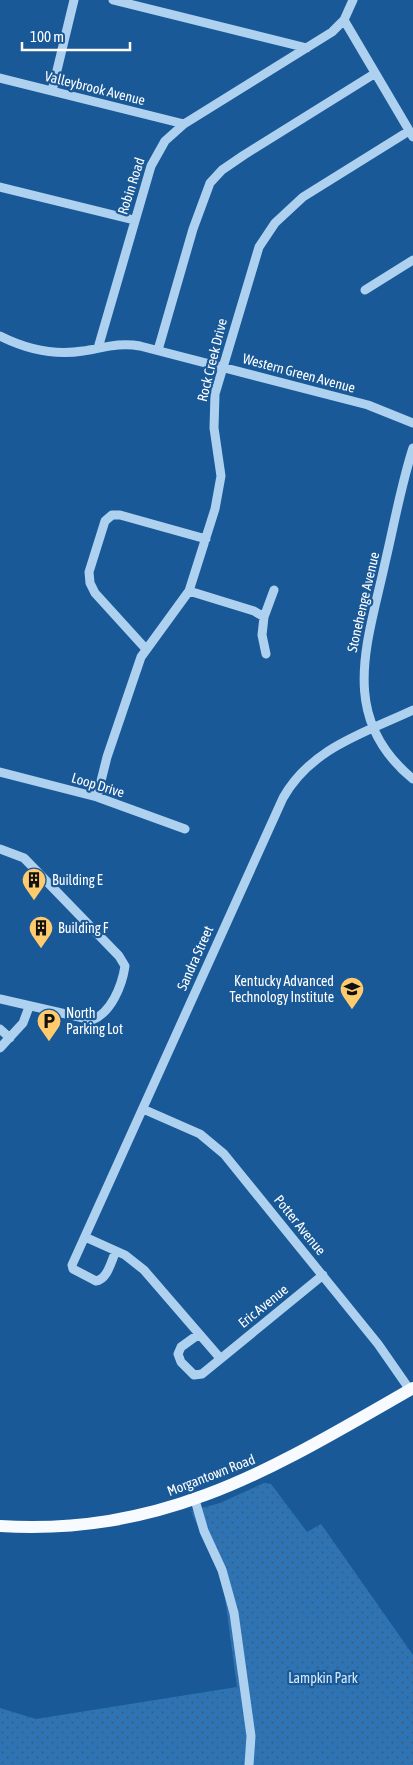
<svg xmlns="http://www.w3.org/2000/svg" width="413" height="1765" viewBox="0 0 413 1765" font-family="'Asap Condensed',sans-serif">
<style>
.park{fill:url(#park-dots)}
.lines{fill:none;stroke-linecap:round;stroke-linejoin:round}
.minor{stroke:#aed1f0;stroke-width:9}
.major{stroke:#f7fbff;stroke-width:12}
.labels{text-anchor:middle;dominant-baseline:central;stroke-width:4.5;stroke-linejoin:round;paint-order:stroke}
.street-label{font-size:14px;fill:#fff;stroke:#1a5997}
.poi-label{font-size:14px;fill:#fff;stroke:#1a5997;text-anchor:start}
.park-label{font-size:14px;fill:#d5e9fb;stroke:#1a5997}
</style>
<defs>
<pattern id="park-dots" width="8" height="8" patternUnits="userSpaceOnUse" patternTransform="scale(1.25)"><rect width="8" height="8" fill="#2e74b4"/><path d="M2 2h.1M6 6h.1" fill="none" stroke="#3e5e7b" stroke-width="1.8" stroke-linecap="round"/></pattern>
</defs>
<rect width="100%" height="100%" fill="#1a5997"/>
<path class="park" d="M 264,1483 L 271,1484 L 307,1532 L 321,1524 L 413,1655 L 413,1765 L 0,1765 L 0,1708 L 36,1719 L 237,1687 L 223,1583 L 191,1511 L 220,1503 Z"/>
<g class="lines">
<path class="minor" d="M 113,0 L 307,48
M 344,20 L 413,137
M 0,78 L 184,124
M 52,91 L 74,0
M 0,187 L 134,220
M 365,290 L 413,260
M 0,336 C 26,349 53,356 83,351 C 103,348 119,342 140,346 L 368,405 L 413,423
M 98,348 L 151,166 L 165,141 L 184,124 L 332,32 L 344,20 L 353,0
M 158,350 L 193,229 L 210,183 L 222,170 L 244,155 L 374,74
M 413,448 C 401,485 394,525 385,563 C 368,642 337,717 413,779
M 189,591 L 254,611 L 264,617 L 262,635 L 266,654
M 264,617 L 274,590
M 145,648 L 95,593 L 90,583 L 89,572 L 105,521 L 112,515 L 120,515 L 206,539
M 0,772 L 97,797 L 185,829
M 97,797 L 107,757 L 141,657 L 189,591 L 215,509 L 221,476 L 214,428 L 215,394 L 259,247 L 275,223 L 303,197 L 409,131
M 0,849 L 24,858 L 119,956 L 125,966 C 122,986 111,1013 92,1020 L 0,999
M 0,1029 L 10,1038
M 0,1048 L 23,1023 L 29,1007
M 143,1109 L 200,1134 L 224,1154 L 378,1344 L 410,1390
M 85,1237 L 125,1255 L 144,1270 L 220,1358
M 116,1251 C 111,1261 108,1279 96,1281 L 73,1269 L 72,1265 L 283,798 C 311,748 364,733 413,710
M 199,1334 L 181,1347 L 178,1354 L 181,1362 L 194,1375 L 202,1374 L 323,1275
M 195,1500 L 204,1531 L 222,1570 L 234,1613 L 251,1736 L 249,1765"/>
<path class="major" d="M 0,1526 C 167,1536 275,1467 413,1388"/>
</g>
<defs>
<symbol id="building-pin" viewBox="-11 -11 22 30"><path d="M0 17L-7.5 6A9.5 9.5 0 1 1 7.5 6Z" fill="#ffcb6d" stroke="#1a5997"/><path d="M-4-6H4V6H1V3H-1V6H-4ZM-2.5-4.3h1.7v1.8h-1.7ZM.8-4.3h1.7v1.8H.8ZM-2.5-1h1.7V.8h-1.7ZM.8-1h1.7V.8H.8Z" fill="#111"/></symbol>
<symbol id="university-pin" viewBox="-11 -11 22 30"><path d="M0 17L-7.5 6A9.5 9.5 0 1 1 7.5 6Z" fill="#ffcb6d" stroke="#1a5997"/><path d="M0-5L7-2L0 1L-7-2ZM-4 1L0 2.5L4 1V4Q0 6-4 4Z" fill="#111"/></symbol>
<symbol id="parking-pin" viewBox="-11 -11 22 30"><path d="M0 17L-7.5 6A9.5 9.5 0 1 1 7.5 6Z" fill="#ffcb6d" stroke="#1a5997"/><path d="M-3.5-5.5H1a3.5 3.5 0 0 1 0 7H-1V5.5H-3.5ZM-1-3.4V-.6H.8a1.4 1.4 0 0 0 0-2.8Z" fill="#111"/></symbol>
</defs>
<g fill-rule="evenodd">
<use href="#building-pin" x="20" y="866" width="28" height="38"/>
<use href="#building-pin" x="27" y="914" width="28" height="38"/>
<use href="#university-pin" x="338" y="975" width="28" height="38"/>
<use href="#parking-pin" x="35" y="1007" width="28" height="38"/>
</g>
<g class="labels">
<g class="street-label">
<text transform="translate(95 88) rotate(14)">Valleybrook Avenue</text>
<text transform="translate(131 186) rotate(-72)">Robin Road</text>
<text transform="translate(212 360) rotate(-76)">Rock Creek Drive</text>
<text transform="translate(299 373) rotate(15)">Western Green Avenue</text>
<text transform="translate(363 602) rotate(-77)">Stonehenge Avenue</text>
<text transform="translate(98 785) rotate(17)">Loop Drive</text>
<text transform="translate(195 958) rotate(-66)">Sandra Street</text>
<text transform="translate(300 1225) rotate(51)">Potter Avenue</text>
<text transform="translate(263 1306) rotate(-39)">Eric Avenue</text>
<text transform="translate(211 1475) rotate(-21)">Morgantown Road</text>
</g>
<g class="poi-label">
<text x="52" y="880">Building E</text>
<text x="58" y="928">Building F</text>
<text x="334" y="981" text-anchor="end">Kentucky Advanced<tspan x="334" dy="16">Technology Institute</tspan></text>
<text x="66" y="1013">North<tspan x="66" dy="16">Parking Lot</tspan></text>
</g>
<g class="park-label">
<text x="323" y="1678">Lampkin Park</text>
</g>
</g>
<path d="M22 42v8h108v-8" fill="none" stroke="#ffffff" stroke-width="2.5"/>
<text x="30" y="42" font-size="15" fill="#ffffff" stroke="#1a5997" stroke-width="4" paint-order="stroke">100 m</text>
</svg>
